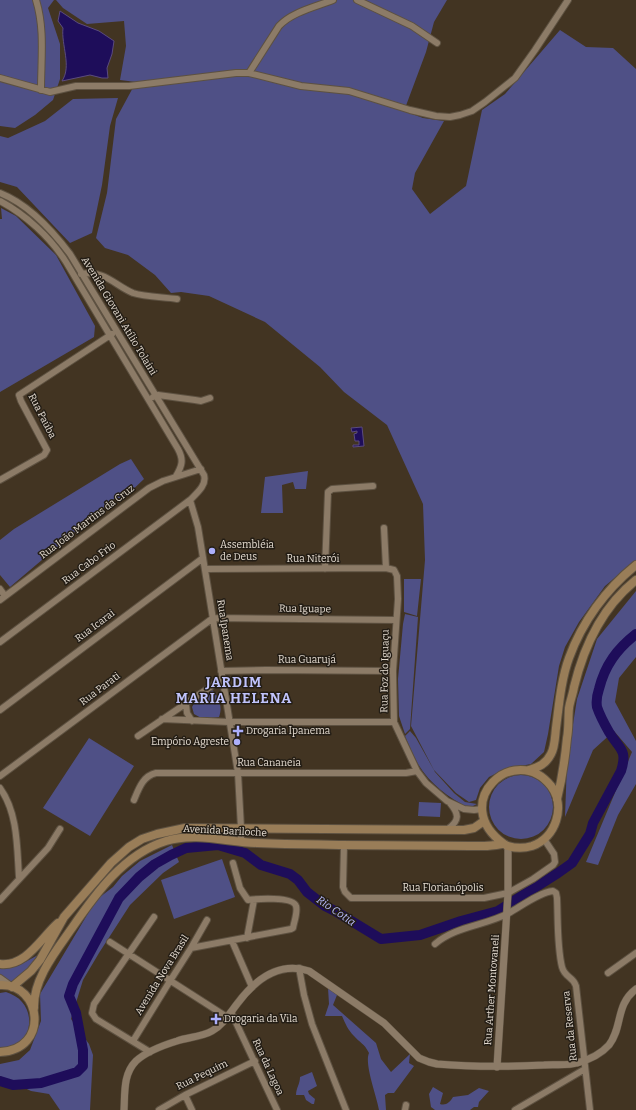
<svg xmlns="http://www.w3.org/2000/svg" width="636" height="1110" viewBox="0 0 636 1110" font-family="Bitter,serif">
<style>
.green{fill:#4f5086}
.water{fill:#1e0d5a;stroke:#5a4b7e}
.lines{fill:none;stroke-linecap:round;stroke-linejoin:round}
.river{stroke:#1e0d5a;stroke-width:10}
.minor-casing{stroke:#5d5141;stroke-width:8}
.tertiary-casing{stroke:#5d5141;stroke-width:8}
.secondary-casing{stroke:#5d5141;stroke-width:10}
.minor{stroke:#8c7b67;stroke-width:6}
.tertiary{stroke:#8c7b67;stroke-width:7}
.secondary{stroke:#997d58;stroke-width:8}
.poi-dot{fill:#acaffb;stroke:#231d15;stroke-width:1.5}
.labels{text-anchor:middle;dominant-baseline:central;stroke-width:3;stroke-linejoin:round;paint-order:stroke}
.street-label{font-size:10px;fill:#e5dcd1;stroke:#231d15}
.poi-label{font-size:10px;fill:#e5dcd1;stroke:#231d15;text-anchor:start}
.water-label{font-size:11px;font-style:italic;fill:#b8bbfd;stroke:#231d15}
.district-label{font-size:14px;font-weight:bold;letter-spacing:1px;fill:#c0c3fc;stroke:#231d15}
</style>
<rect width="100%" height="100%" fill="#423422"/>
<path class="green" d="M 0,0 L 54,0 L 48,8 L 60,44 L 60,79 L 53,100 L 35,115 L 15,128 L 0,126 Z
M 56,0 L 447,0 L 434,22 L 426,52 L 404,111 L 423,118 L 444,121 L 415,173 L 412,189 L 430,214 L 466,186 L 482,110 L 505,94 L 560,30 L 586,47 L 613,48 L 636,69 L 636,560 L 605,586 L 579,622 L 565,647 L 559,666 L 548,734 L 544,752 L 531,764 L 505,769 L 489,777 L 480,788 L 476,800 L 469,802 L 456,793 L 434,770 L 411,726 L 425,560 L 423,504 L 387,425 L 344,392 L 320,367 L 265,322 L 209,296 L 181,292 L 171,293 L 155,275 L 128,255 L 105,248 L 96,238 L 107,193 L 116,119 L 136,82 L 120,80 L 126,46 L 124,21 L 87,24 L 63,8 Z
M 118,98 L 110,126 L 102,185 L 92,233 L 70,243 L 17,187 L 0,182 L 0,136 L 8,138 L 45,121 L 73,99 Z
M 1,208 L 16,216 L 56,255 L 95,326 L 94,337 L 0,392 L 0,219 L 2,219 Z
M 131,459 L 144,479 L 125,497 L 114,499 L 10,587 L 0,575 L 0,540 L 14,529 L 120,464 Z
M 308,471 L 306,489 L 295,489 L 293,482 L 282,485 L 283,513 L 261,513 L 265,477 Z
M 404,579 L 421,579 L 417,616 L 404,612 Z
M 636,591 L 636,657 L 619,678 L 615,702 L 636,741 L 636,784 L 618,815 L 598,865 L 586,862 L 632,752 L 614,731 L 593,750 L 565,817 L 567,762 L 577,699 L 597,639 Z
M 405,614 L 418,617 L 410,729 L 405,734 L 399,716 L 398,679 L 403,624 Z
M 211,689 C 219,696 223,707 219,717 L 203,719 L 194,714 L 192,707 L 196,700 Z
M 410,731 L 416,738 L 435,772 L 454,793 L 465,802 L 477,804 L 469,808 C 449,798 430,784 418,764 C 413,755 409,745 405,736 Z
M 89,738 L 134,766 L 90,836 L 43,808 Z
M489 807a32 32 0 1 1 64 0a32 32 0 1 1-64 0Z
M 419,802 L 441,803 L 440,817 L 418,816 Z
M 172,845 L 179,862 L 163,873 L 130,905 L 99,953 L 83,980 L 71,1019 L 89,1044 L 93,1055 L 90,1110 L 60,1110 L 49,1094 L 31,1091 L 0,1076 L 0,1064 L 19,1060 L 30,1050 L 41,1021 L 40,994 L 96,900 L 113,887 L 122,876 L 140,861 Z
M 222,859 L 235,897 L 174,919 L 161,880 Z
M 38,955 L 20,979 L 10,982 L 0,974 L 0,969 L 18,966 Z
M 328,988 L 337,995 L 333,1005 L 376,1043 L 381,1059 L 391,1072 L 410,1054 L 409,1063 L 414,1066 L 394,1093 L 388,1093 L 385,1095 L 386,1110 L 379,1110 C 377,1097 364,1064 369,1053 C 364,1043 360,1043 354,1036 C 348,1030 345,1023 342,1016 L 325,1016 L 329,1004 Z
M 6,992 C 12,994 18,997 22,1002 C 34,1015 31,1040 13,1047 C 9,1048 4,1048 0,1049 L 0,993 Z
M 312,1072 L 317,1086 L 308,1091 L 309,1094 L 315,1099 L 314,1104 L 312,1104 L 306,1100 L 304,1095 L 296,1095 C 296,1088 300,1084 300,1077 Z
M 433,1087 L 443,1093 L 440,1104 C 446,1106 450,1102 453,1097 L 468,1095 L 479,1088 L 489,1091 L 479,1102 L 478,1107 L 474,1107 L 470,1110 L 435,1110 L 431,1107 L 429,1094 Z"/>
<path class="water" d="M 60,11 L 78,23 L 99,31 L 114,41 L 112,54 L 107,68 L 108,78 L 102,78 L 90,75 L 62,81 C 72,66 61,45 63,28 L 58,21 Z
M 362,427 L 364,446 L 353,447 L 353,445 L 359,445 L 359,441 L 355,441 L 354,434 L 357,433 L 357,431 L 352,432 L 351,428 Z"/>
<g class="lines">
<path class="river" d="M 0,1081 L 13,1085 L 41,1083 L 77,1072 L 83,1066 L 83,1050 L 76,1013 L 69,996 L 73,984 L 119,898 L 139,877 L 155,864 L 171,855 L 186,848 L 218,845 L 245,853 L 261,865 L 290,874 L 298,880 L 307,892 L 325,906 L 335,911 L 381,939 L 420,935 L 461,921 L 498,911 L 558,873 L 572,863 L 590,834 L 593,823 L 621,771 C 628,749 619,749 609,732 C 605,725 600,716 597,707 C 596,701 597,695 599,689 C 605,665 617,649 636,634"/>
<defs>
<path id="minor" d="M 36,0 C 45,29 41,59 41,90
M 357,0 L 412,26 L 437,43
M 249,73 L 279,26 C 292,12 315,7 333,0
M 0,78 L 50,92 L 76,86 L 129,86 L 236,73 L 249,73 L 301,86 L 349,91 L 410,110 L 436,116 L 450,117 L 460,115 L 472,111 L 485,102 L 515,78 L 535,50 L 568,0
M 0,193 C 28,204 52,230 70,254 L 204,475 C 207,485 197,493 190,500 L 198,527 L 238,773 L 241,828 L 241,842
M 0,201 C 26,215 50,237 66,262 L 178,449 C 184,460 182,466 176,476
M 81,274 C 105,270 114,285 133,293 C 145,297 164,297 177,299
M 153,397 L 158,395 L 195,400 L 201,401 L 210,398
M 0,480 L 44,455 L 47,450 L 21,401 L 19,395 L 112,334
M 384,528 L 386,568
M 205,569 L 386,568 L 394,570 L 397,576 L 398,599 L 393,671 L 394,722 L 417,771 L 426,783 L 447,801 L 464,809 L 474,810 L 482,809
M 325,569 L 328,492 L 332,489 L 373,486
M 0,589 L 5,596
M 0,600 L 149,488 L 163,481 L 201,469
M 0,642 L 190,500
M 221,671 L 266,670 L 393,671
M 186,704 L 187,713 L 192,721
M 0,710 L 203,558
M 162,719 L 229,722 L 394,722
M 138,736 L 222,679
M 0,776 L 213,618 L 396,620
M 0,788 C 18,813 17,848 19,877
M 134,800 C 139,788 143,776 156,773 L 406,773 L 417,771
M 448,829 C 460,820 459,814 450,803
M 344,845 L 343,887 L 345,892 L 351,898 L 484,898 L 508,893 L 533,879 L 553,865 L 555,862 L 554,854 L 544,839
M 0,900 L 48,848 L 60,829
M 247,938 L 254,900
M 232,941 L 252,987
M 110,942 L 227,1017
M 435,944 C 456,926 485,926 509,913 C 520,907 540,892 553,891 L 556,893 L 557,898 C 558,919 557,947 562,967 C 565,978 573,976 576,986 L 590,1110
M 191,948 L 291,929 L 293,928 C 294,922 298,912 296,906 C 293,896 256,899 248,900 L 240,888 L 233,863
M 299,968 L 304,995 L 312,1024 L 346,1110
M 608,973 L 636,953
M 0,978 L 11,986
M 231,1012 L 277,1110
M 133,1041 L 170,981 L 191,948 L 207,920
M 150,1052 L 96,1019 L 92,1013 L 94,1004 L 154,917
M 185,1095 L 192,1110
M 159,1110 L 185,1095 L 255,1061
M 405,1110 L 406,1105
M 515,1110 L 585,1069"/>
<path id="tertiary" d="M 497,1067 L 508,893 L 508,846
M 124,1110 C 125,1093 123,1074 136,1061 C 147,1051 164,1045 177,1041 C 189,1037 201,1037 212,1031 C 223,1025 230,1013 237,1004 C 254,981 278,961 309,971 L 384,1023 L 419,1058 L 429,1062 L 437,1064 C 473,1067 507,1067 544,1065 C 554,1064 567,1066 577,1063 C 588,1060 601,1054 609,1045 C 623,1027 615,1005 636,989"/>
<path id="secondary" d="M 529,770 C 539,767 546,764 551,754 C 555,747 555,736 556,728 C 559,705 561,680 569,658 C 582,622 606,589 636,565
M 557,799 C 562,779 565,759 567,738 C 569,728 568,718 569,708 C 570,701 573,694 574,687 C 584,646 602,607 636,580
M 0,964 C 26,967 41,938 58,923
M 0,985 C 42,983 50,1050 0,1052
M 12,987 L 31,971 L 40,960 L 64,917 L 111,863 L 129,847 L 142,839 L 157,834 L 185,828 L 464,830 L 474,828 L 484,821
M 34,1008 C 33,979 56,951 72,928 C 96,893 124,854 166,841 C 195,832 227,842 257,843 C 332,846 408,845 484,846 C 490,846 496,845 502,844 C 507,844 504,845 508,846 C 515,848 525,848 532,846 C 556,838 566,806 551,786 C 515,740 447,803 504,844"/>
</defs>
<use href="#minor" class="minor-casing"/>
<use href="#tertiary" class="tertiary-casing"/>
<use href="#secondary" class="secondary-casing"/>
<use href="#minor" class="minor"/>
<use href="#tertiary" class="tertiary"/>
<use href="#secondary" class="secondary"/>
</g>
<g class="poi-dot">
<circle cx="212" cy="551" r="4"/>
<path d="M236 725h4v4h4v4h-4v4h-4v-4h-4v-4h4z"/>
<circle cx="237" cy="742" r="4"/>
<path d="M214 1013h4v4h4v4h-4v4h-4v-4h-4v-4h4z"/>
</g>
<g class="labels">
<g class="street-label">
<text transform="translate(119 316) rotate(59)">Avenida Giovani Atílio Tolaini</text>
<text transform="translate(42 416) rotate(63)">Rua Paúba</text>
<text transform="translate(87 522) rotate(-37)">Rua João Martins da Cruz</text>
<text x="313" y="559">Rua Niterói</text>
<text transform="translate(89 563) rotate(-37)">Rua Cabo Frio</text>
<text transform="translate(305 609) rotate(1)">Rua Iguape</text>
<text transform="translate(95 626) rotate(-37)">Rua Icarai</text>
<text transform="translate(225 630) rotate(81)">Rua Ipanema</text>
<text x="307" y="660">Rua Guarujá</text>
<text transform="translate(385 671) rotate(-89)">Rua Foz do Iguaçu</text>
<text transform="translate(100 689) rotate(-37)">Rua Parati</text>
<text x="269" y="763">Rua Cananeia</text>
<text transform="translate(225 831) rotate(3)">Avenida Bariloche</text>
<text x="443" y="888">Rua Florianópolis</text>
<text transform="translate(162 975) rotate(-58)">Avenida Nova Brasil</text>
<text transform="translate(492 990) rotate(-86)">Rua Arther Montovaneli</text>
<text transform="translate(570 1026) rotate(-96)">Rua da Reserva</text>
<text transform="translate(268 1067) rotate(65)">Rua da Lagoa</text>
<text transform="translate(202 1075) rotate(-26)">Rua Pequim</text>
</g>
<g class="poi-label">
<text x="220" y="545">Assembléia<tspan x="220" dy="12">de Deus</tspan></text>
<text x="246" y="731">Drogaria Ipanema</text>
<text x="229" y="742" text-anchor="end">Empório Agreste</text>
<text x="224" y="1019">Drogaria da Vila</text>
</g>
<g class="water-label">
<text transform="translate(336 911) rotate(34)">Rio Cotia</text>
</g>
<g class="district-label">
<text x="234" y="682">JARDIM<tspan x="234" dy="16">MARIA HELENA</tspan></text>
</g>
</g>
</svg>
